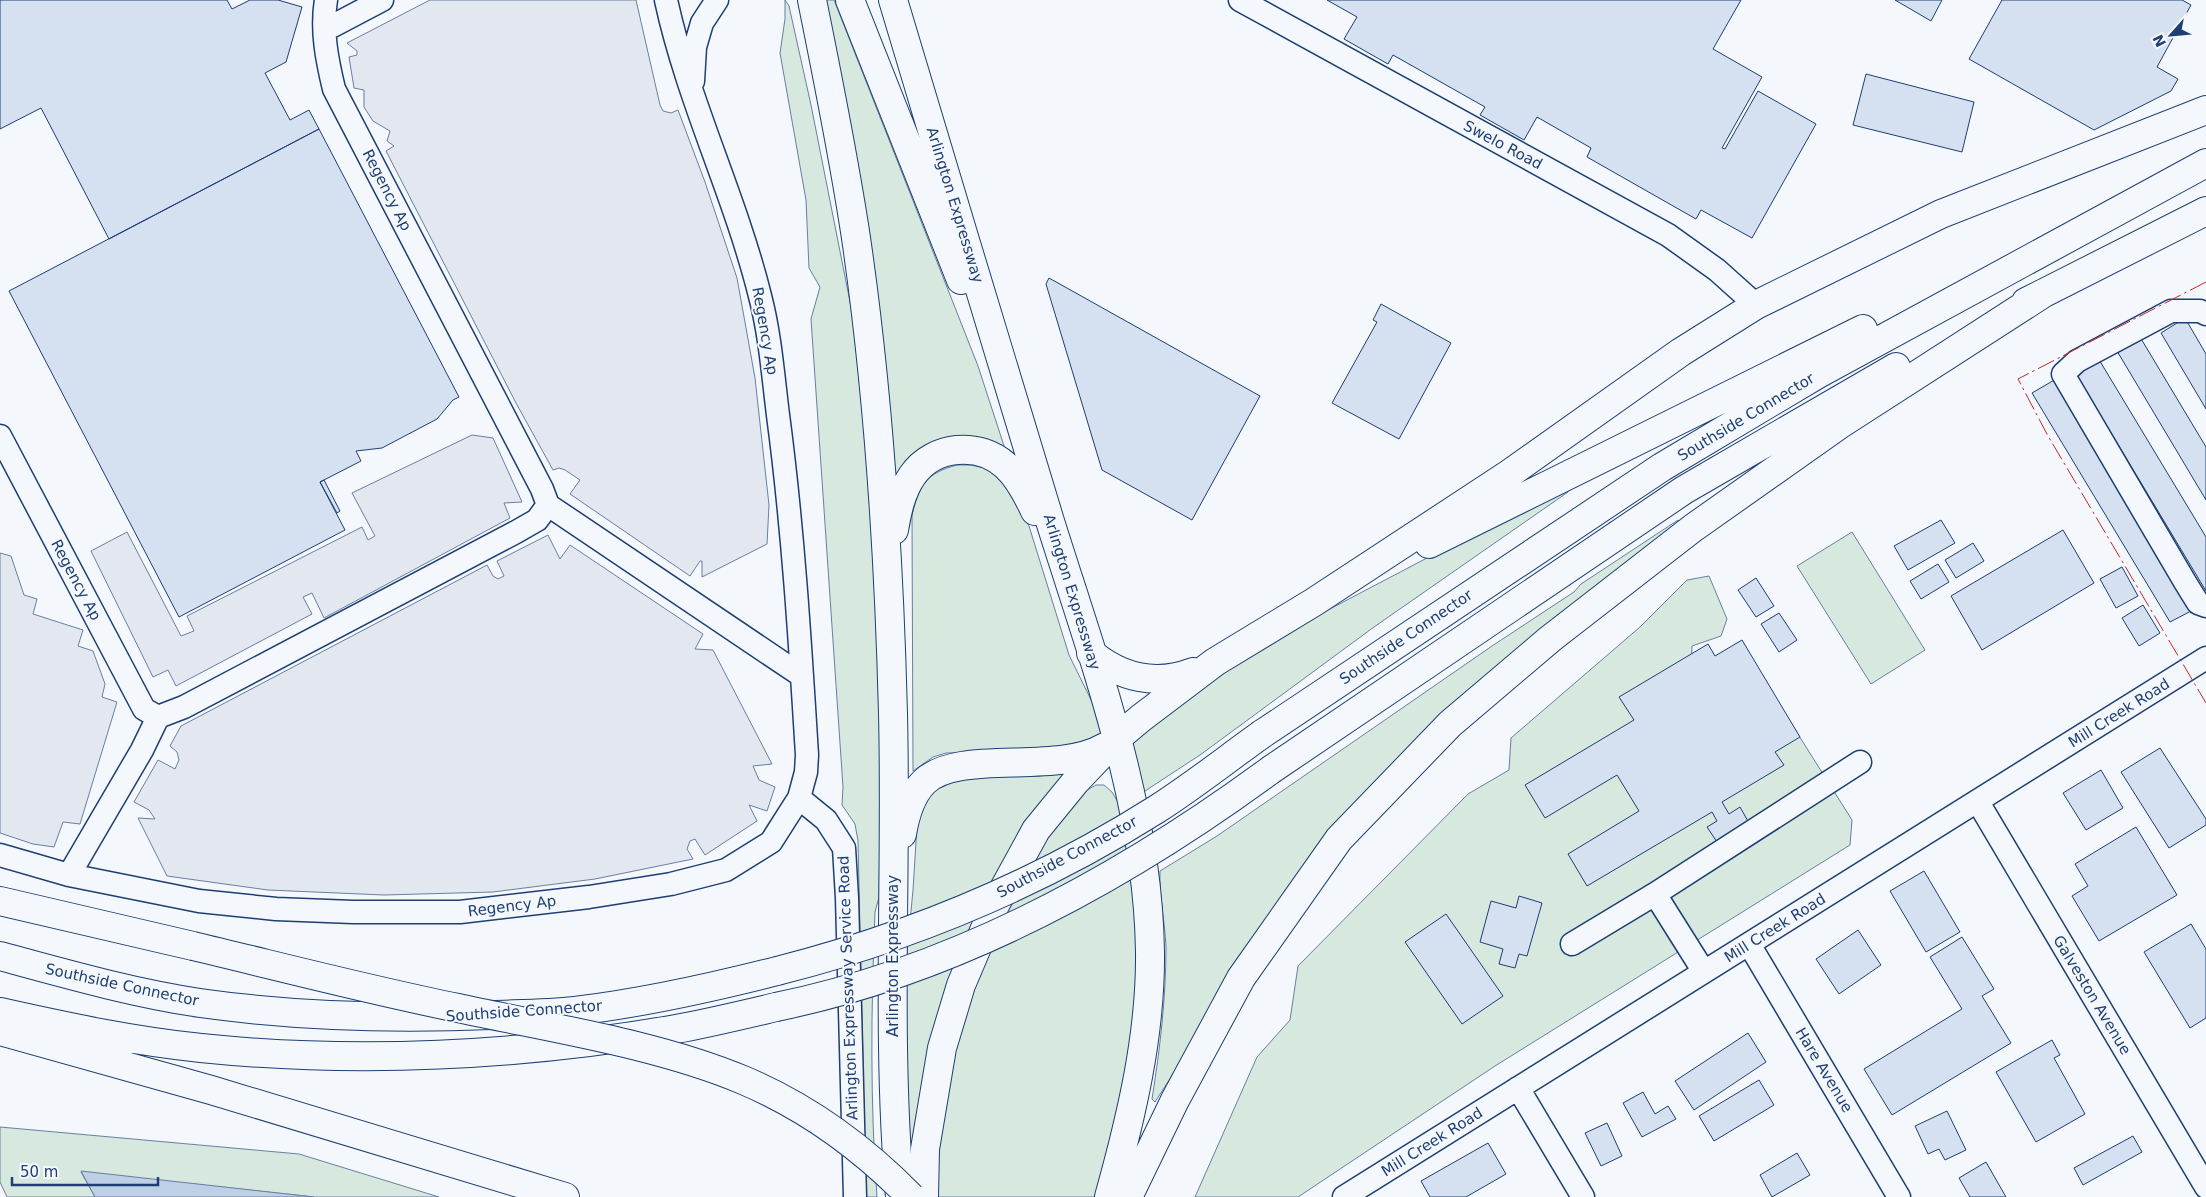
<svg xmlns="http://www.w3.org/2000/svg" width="2206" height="1197" viewBox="0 0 2206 1197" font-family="'DejaVu Sans',sans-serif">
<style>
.green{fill:#d7e8df;stroke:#687fa3}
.parking{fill:#e3e8f0;stroke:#687fa3}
.water{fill:#bed0e5;stroke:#687fa3}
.building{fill:#d5e0f0;stroke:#1d3f73}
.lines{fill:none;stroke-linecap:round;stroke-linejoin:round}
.minor-casing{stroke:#1d3f73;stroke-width:25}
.highway-casing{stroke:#1d3f73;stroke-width:30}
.minor{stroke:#f4f7fb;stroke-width:22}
.highway{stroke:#f4f7fb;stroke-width:28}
.highway-bridge-casing{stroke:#1d3f73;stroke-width:30;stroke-linecap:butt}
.highway-bridge{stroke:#f4f7fb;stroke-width:28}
.power{stroke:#c62828;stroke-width:1;stroke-dasharray:18 4 2.5 4;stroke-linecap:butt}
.labels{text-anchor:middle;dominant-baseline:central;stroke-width:4;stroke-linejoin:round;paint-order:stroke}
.street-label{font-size:15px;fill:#1d3f73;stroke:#f4f7fb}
</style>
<rect width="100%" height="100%" fill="#f4f7fb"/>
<path class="green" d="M 785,0 L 789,6 L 811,105 L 853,317 L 875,543 L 882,702 L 879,897 L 875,912 C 871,1008 870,1102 877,1197 L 866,1197 L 858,841 L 855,824 L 842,805 L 843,787 L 811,319 L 820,287 L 809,268 L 806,200 L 780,53 L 785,19 Z
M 823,0 L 834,0 L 978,366 L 1006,452 L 992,446 L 894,481 Z
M 957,465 L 971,465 L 985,468 L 997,475 L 1006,486 L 1029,526 L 1069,655 L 1097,712 L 1103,733 L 1081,750 L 946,753 L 933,757 L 913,771 L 912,515 C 918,485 927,473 957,465 Z
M 1566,485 L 1568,492 L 1374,627 L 1200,755 L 1142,793 L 1130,742 L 1174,706 L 1250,654 L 1326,611 Z
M 1678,520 L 1682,525 L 1454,709 L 1175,1071 L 1155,1102 L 1152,1099 C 1160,1049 1166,998 1166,947 C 1165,923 1159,894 1160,871 L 1217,836 L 1492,646 L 1574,592 L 1581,584 Z
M 1852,532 L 1925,650 L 1871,684 L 1797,566 Z
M 1709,576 L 1727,619 L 1721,636 L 1692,646 L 1691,673 L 1784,712 L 1852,820 L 1850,845 L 1495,1066 L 1298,1197 L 1195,1197 L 1257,1057 L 1290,1020 L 1298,966 L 1468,794 L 1509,770 L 1511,738 L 1640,627 L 1687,580 Z
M 1069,771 L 1032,822 L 909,1171 L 903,995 L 913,890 L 918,809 L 938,780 Z
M 1096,785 L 1104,785 L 1112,792 L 1119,804 L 1134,887 L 1139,951 L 1134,1030 L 1099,1197 L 932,1197 L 939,1106 L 980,963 L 1041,848 L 1057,824 L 1087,790 Z
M 0,1127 L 299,1154 L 439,1197 L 314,1197 L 81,1172 L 95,1197 L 7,1197 L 0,1182 Z"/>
<path class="parking" d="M 430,0 L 636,0 L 660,105 L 663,111 L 671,113 L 678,110 L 705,182 L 737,278 L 755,378 L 769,505 L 767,544 L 702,577 L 702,561 L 700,561 L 690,576 L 570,494 L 580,480 L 565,470 L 559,468 L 553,470 L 516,403 L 386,151 L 394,146 L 387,141 L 390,131 L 373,121 L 364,107 L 364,90 L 354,88 L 349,57 L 357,55 L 357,51 L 347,43 Z
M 472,435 L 493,438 L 522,502 L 504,503 L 510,518 L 324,618 L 312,593 L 303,597 L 312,614 L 176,686 L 168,670 L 153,677 L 91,551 L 127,532 L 181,636 L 194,631 L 187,616 L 362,527 L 368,540 L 375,536 L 352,493 Z
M 548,535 L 560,559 L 570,545 L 703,634 L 695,649 L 713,650 L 772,764 L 753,766 L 759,780 L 775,787 L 767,811 L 749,805 L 757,821 L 705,855 L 695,839 L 690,841 L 687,849 L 693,859 L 595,879 L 493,892 L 384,895 L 268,890 L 167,876 L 138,818 L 155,819 L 149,810 L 134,802 L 158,760 L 175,769 L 179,760 L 177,752 L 170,746 L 181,726 L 487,565 L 493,576 L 498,579 L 504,576 L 497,561 Z
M 0,553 L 11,556 L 24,595 L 37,599 L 33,614 L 83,630 L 78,646 L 93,651 L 105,684 L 102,697 L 117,702 L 80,824 L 63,822 L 54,847 L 33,844 L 0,833 Z"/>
<path class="water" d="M 81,1171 L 314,1197 L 95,1197 Z"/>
<path class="building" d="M 0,0 L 227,0 L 232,9 L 250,0 L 278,0 L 302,7 L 286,62 L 265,73 L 290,120 L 309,110 L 319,129 L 109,239 L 41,108 L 0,129 Z
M 1327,0 L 1741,0 L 1713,49 L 1762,77 L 1722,148 L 1725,149 L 1758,91 L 1816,124 L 1752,238 L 1701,210 L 1696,219 L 1587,157 L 1591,148 L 1537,117 L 1524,140 L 1480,115 L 1485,107 L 1393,55 L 1388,64 L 1344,39 L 1357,17 Z
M 1895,0 L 1942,0 L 1931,21 Z
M 2002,0 L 2182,0 L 2191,5 L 2157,67 L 2178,79 L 2171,91 L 2094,130 L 1969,59 Z
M 1866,74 L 1974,102 L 1962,152 L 1853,125 Z
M 319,129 L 459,397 L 453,400 L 437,419 L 382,448 L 356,451 L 361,461 L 320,482 L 345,530 L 179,617 L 9,291 Z
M 1049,278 L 1260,396 L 1192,520 L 1102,470 L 1046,284 Z
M 1381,304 L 1451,343 L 1399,439 L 1332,403 L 1377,322 L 1373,320 Z
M 2185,318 L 2206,354 L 2206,409 L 2161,333 Z
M 2140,337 L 2206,447 L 2206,500 L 2117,351 Z
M 2098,358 L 2206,537 L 2206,591 L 2075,373 Z
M 2056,379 L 2193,610 L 2170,622 L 2032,393 Z
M 324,480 L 340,511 L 337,513 L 320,482 Z
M 1941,520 L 1955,543 L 1908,570 L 1894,546 Z
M 2063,530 L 2094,583 L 1982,650 L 1951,596 Z
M 1973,543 L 1984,561 L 1956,578 L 1945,560 Z
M 1938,564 L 1949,582 L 1921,599 L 1910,581 Z
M 2122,567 L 2138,596 L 2116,608 L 2100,579 Z
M 1756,578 L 1774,606 L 1756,617 L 1738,590 Z
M 2143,605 L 2160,633 L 2139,646 L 2122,618 Z
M 1779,613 L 1797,640 L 1779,652 L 1761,624 Z
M 1742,640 L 1800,737 L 1775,752 L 1784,765 L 1722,802 L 1729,814 L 1740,807 L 1749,823 L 1717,842 L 1707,827 L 1717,821 L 1712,812 L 1587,886 L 1568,854 L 1639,811 L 1617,775 L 1545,818 L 1525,785 L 1634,720 L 1619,697 L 1708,644 L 1715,656 Z
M 2160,748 L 2206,819 L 2206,825 L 2169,848 L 2121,772 Z
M 2101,770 L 2123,808 L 2086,830 L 2063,793 Z
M 2136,827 L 2177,895 L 2099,941 L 2072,896 L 2088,886 L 2075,864 Z
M 1924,871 L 1960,932 L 1926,952 L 1890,891 Z
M 1519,896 L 1542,903 L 1527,956 L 1519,954 L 1515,968 L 1499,964 L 1503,949 L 1480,942 L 1491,901 L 1516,908 Z
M 1446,914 L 1503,996 L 1462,1024 L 1405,942 Z
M 2191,924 L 2206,949 L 2206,1018 L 2190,1028 L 2144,952 Z
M 1858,930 L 1881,965 L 1839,994 L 1816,959 Z
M 1962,937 L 1994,989 L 1982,996 L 2011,1043 L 1892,1115 L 1864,1069 L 1962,1009 L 1930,957 Z
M 1748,1033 L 1766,1062 L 1694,1110 L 1675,1081 Z
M 2052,1040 L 2060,1055 L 2054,1058 L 2085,1114 L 2036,1142 L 1996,1072 Z
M 1759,1080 L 1774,1105 L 1714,1141 L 1699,1116 Z
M 1643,1092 L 1655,1114 L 1668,1106 L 1676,1119 L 1642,1137 L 1623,1103 Z
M 1947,1111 L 1966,1150 L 1945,1160 L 1939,1149 L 1928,1154 L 1915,1126 Z
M 1607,1123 L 1622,1156 L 1601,1166 L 1585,1133 Z
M 2133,1136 L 2142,1152 L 2083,1185 L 2074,1168 Z
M 1488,1143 L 1506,1174 L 1466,1197 L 1430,1197 L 1421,1181 Z
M 1797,1153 L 1810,1175 L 1772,1197 L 1760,1175 Z
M 1986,1162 L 2006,1197 L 1970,1197 L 1959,1178 Z"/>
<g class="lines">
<defs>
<path id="minor" d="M 1240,0 L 1668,235 L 1717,270 L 1756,305
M 325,30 L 382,0
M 693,81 L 695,47 L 702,23 L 717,0
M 2206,314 L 2200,311 L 2171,311 L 2077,361 L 2063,374 L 2185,582 L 2198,603 L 2206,606
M 0,436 L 144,709 L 158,717 L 142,750 L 69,875
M 548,505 L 802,676
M 158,717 L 184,707 L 516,532 L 537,520 L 548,505 L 542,489 L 334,89 C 327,60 321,30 326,0
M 799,798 L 826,820 L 844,848 L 847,898 L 855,1197
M 1978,802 L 2206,1187
M 0,855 L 69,875 L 199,901 L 276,909 L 353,912 L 460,912 L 589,897 L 671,884 L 726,870 L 771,842 L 799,798 L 806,772 L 807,755 C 800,641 793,528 778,415 C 773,375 770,334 760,296 C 735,195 688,102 666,0
M 1655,894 L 1860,762
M 1572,944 L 1655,894 L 1704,972
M 1749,944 L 1899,1197
M 1518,1088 L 1583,1197
M 1344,1197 L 2206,658"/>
<path id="highway" d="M 812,0 C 828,79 844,158 856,238 C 879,396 889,554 893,714 C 897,875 886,1036 900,1197
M 850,0 L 961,280
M 893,0 C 945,173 996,345 1049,518 C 1093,659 1148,803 1150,952 C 1151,1035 1131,1118 1109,1197
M 2026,302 L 2206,211
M 894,530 C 897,512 901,492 912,476 C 933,445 979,441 1006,466 C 1019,478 1028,496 1035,511
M 1429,544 L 1863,329
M 1091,653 C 1121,678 1156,686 1193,672
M 1262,734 L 1662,467 L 1818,374 L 2206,163
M 1272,769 L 1684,490 L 1896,367
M 902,834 C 905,816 910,796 924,782 C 959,748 1056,776 1105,747
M 0,901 L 193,946
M 0,956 C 66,974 133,993 200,1003 C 299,1017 393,1019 492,1015 C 519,1014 548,1014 575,1011 C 643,1003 710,988 777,971
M 0,1012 C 67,1027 133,1041 201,1048 C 356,1064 522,1056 676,1029 C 709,1023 742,1015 776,1007
M 0,1031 L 211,1090 L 565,1197
M 924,1197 L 925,1149 L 942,1048 L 961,985 L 995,905 L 1036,830 L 1076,781 L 1116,739 L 1141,718 L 1215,662 L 1314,602 L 1509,474 L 1681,352 L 1756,305 L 1941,214 L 2206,110
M 1128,1197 L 1175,1100 L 1241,978 L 1339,839 L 1450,724 L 1550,639 L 1693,528 L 1839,425 L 2044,293"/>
</defs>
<use href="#minor" class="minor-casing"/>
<use href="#highway" class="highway-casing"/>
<use href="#minor" class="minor"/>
<use href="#highway" class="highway"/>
<defs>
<path id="highway-bridge" d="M 193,946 C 281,967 369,990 458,1008 C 550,1028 657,1044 743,1080 C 807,1107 863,1148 911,1197
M 777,971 C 911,937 1040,883 1157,809 C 1193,786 1227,759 1262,734
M 776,1007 C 957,970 1124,878 1272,769"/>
</defs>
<use href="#highway-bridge" class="highway-bridge-casing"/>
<use href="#highway-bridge" class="highway-bridge"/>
<path class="power" d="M 2206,282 L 2018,379 L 2048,436 L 2206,703"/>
</g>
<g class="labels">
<g class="street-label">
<text transform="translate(1503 145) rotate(28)">Swelo Road</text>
<text transform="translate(387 190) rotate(63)">Regency Ap</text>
<text transform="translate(955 205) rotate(73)">Arlington Expressway</text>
<text transform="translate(765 331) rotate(80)">Regency Ap</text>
<text transform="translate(1746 417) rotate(-31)">Southside Connector</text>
<text transform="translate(76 580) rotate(62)">Regency Ap</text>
<text transform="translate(1072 592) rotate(73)">Arlington Expressway</text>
<text transform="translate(1406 637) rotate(-34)">Southside Connector</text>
<text transform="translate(2119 713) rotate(-32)">Mill Creek Road</text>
<text transform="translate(1067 857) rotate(-28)">Southside Connector</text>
<text transform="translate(512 906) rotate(-7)">Regency Ap</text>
<text transform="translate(1775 928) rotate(-32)">Mill Creek Road</text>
<text transform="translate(893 956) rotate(-90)">Arlington Expressway</text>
<text transform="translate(122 985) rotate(12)">Southside Connector</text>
<text transform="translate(848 988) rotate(-92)">Arlington Expressway Service Road</text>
<text transform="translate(2092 995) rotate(59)">Galveston Avenue</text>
<text transform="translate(524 1011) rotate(-4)">Southside Connector</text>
<text transform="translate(1824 1070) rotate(59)">Hare Avenue</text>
<text transform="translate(1432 1142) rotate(-32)">Mill Creek Road</text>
</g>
</g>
<g transform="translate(2171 35) rotate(243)" stroke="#f4f7fb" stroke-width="4" paint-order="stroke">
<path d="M0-4L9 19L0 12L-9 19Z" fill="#1d3f73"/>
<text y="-8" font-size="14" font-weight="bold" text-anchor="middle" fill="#1d3f73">N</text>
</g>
<path d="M12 1177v8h146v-8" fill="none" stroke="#1d3f73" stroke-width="2.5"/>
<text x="20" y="1177" font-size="15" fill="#1d3f73" stroke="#f4f7fb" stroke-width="4" paint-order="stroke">50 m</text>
</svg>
